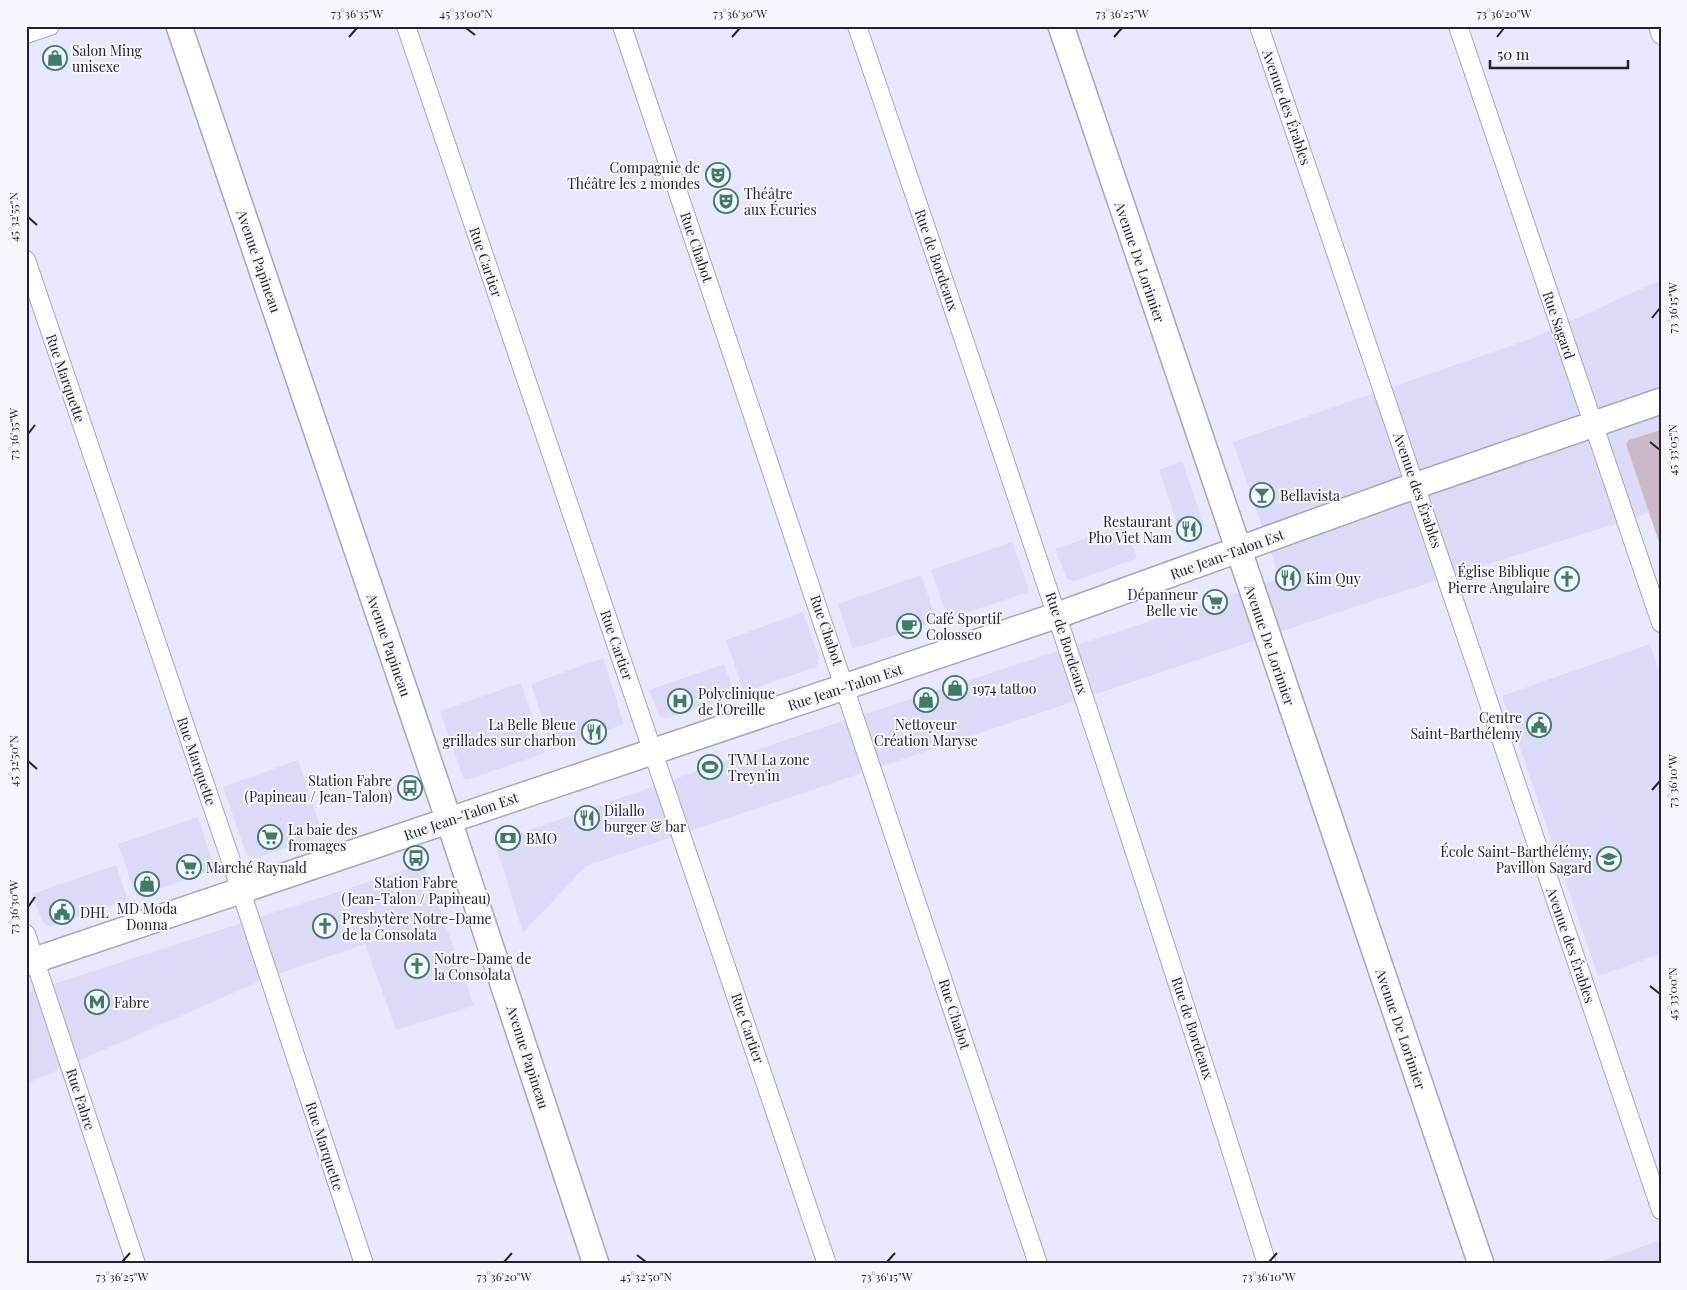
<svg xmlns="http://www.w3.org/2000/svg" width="1687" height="1290" viewBox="0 0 1687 1290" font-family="'Playfair Display',serif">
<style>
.built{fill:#dbdbf7}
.green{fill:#cabac8}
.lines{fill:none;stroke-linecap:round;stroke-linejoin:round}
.minor-casing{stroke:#a6a6ba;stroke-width:20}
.secondary-casing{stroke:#a6a6ba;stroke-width:28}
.minor{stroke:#fff;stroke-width:18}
.secondary{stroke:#fff;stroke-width:25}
.ticks{fill:none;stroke:#22222a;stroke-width:2}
.labels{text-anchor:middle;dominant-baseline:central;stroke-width:4;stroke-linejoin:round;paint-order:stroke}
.poi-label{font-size:14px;fill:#22222a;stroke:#f6f6ff;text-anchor:start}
.street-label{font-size:14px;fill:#22222a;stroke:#f6f6ff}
.neatline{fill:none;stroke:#22222a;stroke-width:2}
.ticks-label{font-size:12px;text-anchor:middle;fill:#22222a}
</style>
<rect width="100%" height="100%" fill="#e7e8fd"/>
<path class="built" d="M 1661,280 L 1661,509 L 1357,606 L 586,866 L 523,933 L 495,842 L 794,737 L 1280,579 L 1233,442 L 1533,338 Z
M 1182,461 L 1204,525 L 1201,534 L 1183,541 L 1159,470 Z
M 1125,525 L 1137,558 L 1075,581 L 1067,579 L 1055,549 Z
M 1012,542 L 1028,586 L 1028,592 L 948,619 L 931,570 Z
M 921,575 L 937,621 L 853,649 L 838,604 Z
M 803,612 L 819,659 L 816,667 L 744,692 L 726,640 Z
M 1650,644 L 1661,677 L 1661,954 L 1598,976 L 1502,696 Z
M 603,658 L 624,724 L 553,750 L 531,684 Z
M 724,664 L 735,696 L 668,718 L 662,718 L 658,714 L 649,690 Z
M 521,683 L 545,753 L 466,780 L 463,777 L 440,711 Z
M 298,760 L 323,835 L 256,858 L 247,856 L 223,787 Z
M 198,817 L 214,867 L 212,870 L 137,897 L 118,844 Z
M 424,864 L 474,1006 L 396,1030 L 365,944 L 269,977 L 26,1084 L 26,993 Z
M 116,865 L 128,900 L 52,926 L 48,926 L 42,921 L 32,894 Z
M 1661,1240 L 1661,1264 L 1594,1264 L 1658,1241 Z"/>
<path class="green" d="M 1661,430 L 1661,548 L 1626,444 L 1629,440 Z"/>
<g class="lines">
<defs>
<path id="minor" d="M 406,26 L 827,1264
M 622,26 L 1038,1264
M 857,26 C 998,438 1137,849 1267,1264
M 1259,26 L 1661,1210
M 1458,26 L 1661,623
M 1658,26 L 1661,35
M 26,34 L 50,26
M 26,260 L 230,858 L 364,1264
M 26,934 L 136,1264"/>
<path id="secondary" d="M 179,26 L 449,821 L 596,1264
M 1061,26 L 1481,1264
M 26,963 L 1058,615 L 1403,490 L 1661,401"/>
</defs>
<use href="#minor" class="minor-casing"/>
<use href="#secondary" class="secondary-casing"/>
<use href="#minor" class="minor"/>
<use href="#secondary" class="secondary"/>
</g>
<path class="ticks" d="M 466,28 L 475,35M 349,37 L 357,28M 732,37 L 740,28M 1114,37 L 1122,28M 1497,37 L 1504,28M 28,217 L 37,225M 1652,318 L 1660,308M 28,434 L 35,425M 1650,442 L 1660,450M 28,761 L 37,769M 1652,790 L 1660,781M 28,907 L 35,897M 1650,986 L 1660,994M 637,1255 L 646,1262M 122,1262 L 130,1253M 504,1262 L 512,1253M 887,1262 L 895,1253M 1269,1262 L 1277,1253"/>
<defs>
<symbol id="shop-ring" viewBox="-11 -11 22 22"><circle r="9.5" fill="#f6f6ff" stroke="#3e7c68" stroke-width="1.5"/><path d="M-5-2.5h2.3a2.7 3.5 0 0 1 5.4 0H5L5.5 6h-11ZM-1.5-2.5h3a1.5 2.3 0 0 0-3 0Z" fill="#3e7c68"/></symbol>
<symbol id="theatre-ring" viewBox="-11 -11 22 22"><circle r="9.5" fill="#f6f6ff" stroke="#3e7c68" stroke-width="1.5"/><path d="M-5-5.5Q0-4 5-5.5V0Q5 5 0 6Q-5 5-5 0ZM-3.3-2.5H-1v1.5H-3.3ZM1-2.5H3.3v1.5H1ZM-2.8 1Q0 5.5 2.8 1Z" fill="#3e7c68"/></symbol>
<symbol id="bar-ring" viewBox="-11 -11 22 22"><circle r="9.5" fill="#f6f6ff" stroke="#3e7c68" stroke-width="1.5"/><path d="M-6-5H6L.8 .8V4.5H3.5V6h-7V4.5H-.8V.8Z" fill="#3e7c68"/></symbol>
<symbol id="restaurant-ring" viewBox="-11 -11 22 22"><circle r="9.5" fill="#f6f6ff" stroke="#3e7c68" stroke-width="1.5"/><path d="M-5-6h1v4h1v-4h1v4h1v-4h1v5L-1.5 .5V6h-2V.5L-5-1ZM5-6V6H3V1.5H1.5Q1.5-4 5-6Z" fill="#3e7c68"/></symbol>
<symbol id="church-ring" viewBox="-11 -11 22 22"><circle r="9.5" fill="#f6f6ff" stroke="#3e7c68" stroke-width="1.5"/><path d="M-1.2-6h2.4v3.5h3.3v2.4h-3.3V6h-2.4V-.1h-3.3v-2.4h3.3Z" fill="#3e7c68"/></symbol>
<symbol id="supermarket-ring" viewBox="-11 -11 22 22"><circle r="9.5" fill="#f6f6ff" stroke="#3e7c68" stroke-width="1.5"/><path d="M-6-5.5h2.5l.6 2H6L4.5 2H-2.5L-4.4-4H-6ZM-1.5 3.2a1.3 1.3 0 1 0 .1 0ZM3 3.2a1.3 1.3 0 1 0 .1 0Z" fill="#3e7c68"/></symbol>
<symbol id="cafe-ring" viewBox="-11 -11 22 22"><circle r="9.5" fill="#f6f6ff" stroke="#3e7c68" stroke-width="1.5"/><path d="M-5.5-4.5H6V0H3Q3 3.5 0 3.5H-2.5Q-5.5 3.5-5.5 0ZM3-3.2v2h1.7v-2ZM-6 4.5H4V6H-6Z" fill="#3e7c68"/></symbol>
<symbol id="hospital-ring" viewBox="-11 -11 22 22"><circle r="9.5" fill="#f6f6ff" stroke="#3e7c68" stroke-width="1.5"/><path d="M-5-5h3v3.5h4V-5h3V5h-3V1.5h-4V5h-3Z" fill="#3e7c68"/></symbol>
<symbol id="civic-ring" viewBox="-11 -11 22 22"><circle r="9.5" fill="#f6f6ff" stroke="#3e7c68" stroke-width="1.5"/><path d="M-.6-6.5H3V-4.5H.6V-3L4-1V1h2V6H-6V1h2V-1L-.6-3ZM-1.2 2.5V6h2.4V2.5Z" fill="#3e7c68"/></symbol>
<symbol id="stadium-ring" viewBox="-11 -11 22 22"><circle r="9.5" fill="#f6f6ff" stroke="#3e7c68" stroke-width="1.5"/><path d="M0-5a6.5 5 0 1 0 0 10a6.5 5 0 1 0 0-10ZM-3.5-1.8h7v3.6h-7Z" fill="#3e7c68"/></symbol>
<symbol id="bus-ring" viewBox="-11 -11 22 22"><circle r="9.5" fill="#f6f6ff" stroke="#3e7c68" stroke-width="1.5"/><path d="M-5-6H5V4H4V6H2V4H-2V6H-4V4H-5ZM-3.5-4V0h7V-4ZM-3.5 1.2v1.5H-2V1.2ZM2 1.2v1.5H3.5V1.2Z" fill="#3e7c68"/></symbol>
<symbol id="bank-ring" viewBox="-11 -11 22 22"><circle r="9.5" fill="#f6f6ff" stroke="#3e7c68" stroke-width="1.5"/><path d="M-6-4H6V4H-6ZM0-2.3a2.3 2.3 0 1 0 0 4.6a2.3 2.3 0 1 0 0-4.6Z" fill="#3e7c68"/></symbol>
<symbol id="school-ring" viewBox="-11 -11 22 22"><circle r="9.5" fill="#f6f6ff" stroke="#3e7c68" stroke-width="1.5"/><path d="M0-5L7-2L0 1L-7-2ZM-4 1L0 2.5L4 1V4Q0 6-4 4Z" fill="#3e7c68"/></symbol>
<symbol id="metro-ring" viewBox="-11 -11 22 22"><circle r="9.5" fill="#f6f6ff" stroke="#3e7c68" stroke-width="1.5"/><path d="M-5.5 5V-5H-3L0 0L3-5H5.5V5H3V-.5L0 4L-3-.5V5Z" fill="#3e7c68"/></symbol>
</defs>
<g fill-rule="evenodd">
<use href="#shop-ring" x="41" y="44" width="28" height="28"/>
<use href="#theatre-ring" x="704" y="161" width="28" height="28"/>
<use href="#theatre-ring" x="712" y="187" width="28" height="28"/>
<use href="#bar-ring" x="1248" y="481" width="28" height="28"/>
<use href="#restaurant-ring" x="1175" y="515" width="28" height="28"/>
<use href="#restaurant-ring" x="1274" y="564" width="28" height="28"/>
<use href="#church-ring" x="1553" y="565" width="28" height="28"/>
<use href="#supermarket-ring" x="1201" y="588" width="28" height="28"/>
<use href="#cafe-ring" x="895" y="612" width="28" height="28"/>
<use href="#shop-ring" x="941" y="674" width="28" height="28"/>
<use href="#shop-ring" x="912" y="686" width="28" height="28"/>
<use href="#hospital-ring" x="666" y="687" width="28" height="28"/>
<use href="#civic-ring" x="1525" y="711" width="28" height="28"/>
<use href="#restaurant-ring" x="580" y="718" width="28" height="28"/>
<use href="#stadium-ring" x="696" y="753" width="28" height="28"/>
<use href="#bus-ring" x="396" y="774" width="28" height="28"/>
<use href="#restaurant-ring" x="573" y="804" width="28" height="28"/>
<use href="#supermarket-ring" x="256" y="823" width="28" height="28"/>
<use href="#bank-ring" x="494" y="824" width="28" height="28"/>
<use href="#bus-ring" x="402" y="844" width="28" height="28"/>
<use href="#school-ring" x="1595" y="845" width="28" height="28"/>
<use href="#supermarket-ring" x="175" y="853" width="28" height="28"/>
<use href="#shop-ring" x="133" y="870" width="28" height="28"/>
<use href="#civic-ring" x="48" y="898" width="28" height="28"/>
<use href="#church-ring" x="311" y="912" width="28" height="28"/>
<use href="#church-ring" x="403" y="952" width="28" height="28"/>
<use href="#metro-ring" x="83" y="988" width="28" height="28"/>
</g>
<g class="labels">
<g class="poi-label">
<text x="72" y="50">Salon Ming<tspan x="72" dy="16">unisexe</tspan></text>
<text x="700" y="167" text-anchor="end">Compagnie de<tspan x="700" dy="16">Théâtre les 2 mondes</tspan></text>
<text x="744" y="193">Théâtre<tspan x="744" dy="16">aux Écuries</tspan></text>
<text x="1280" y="495">Bellavista</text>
<text x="1172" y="521" text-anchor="end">Restaurant<tspan x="1172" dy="16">Pho Viet Nam</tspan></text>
<text x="1550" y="571" text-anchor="end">Église Biblique<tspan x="1550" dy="16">Pierre Angulaire</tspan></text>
<text x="1306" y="578">Kim Quy</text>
<text x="1198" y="594" text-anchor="end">Dépanneur<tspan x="1198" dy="16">Belle vie</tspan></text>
<text x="926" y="618">Café Sportif<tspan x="926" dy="16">Colosseo</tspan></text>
<text x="972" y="688">1974 tattoo</text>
<text x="698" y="693">Polyclinique<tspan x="698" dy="16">de l'Oreille</tspan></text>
<text x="1522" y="717" text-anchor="end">Centre<tspan x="1522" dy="16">Saint-Barthélemy</tspan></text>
<text x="576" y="724" text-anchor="end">La Belle Bleue<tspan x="576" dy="16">grillades sur charbon</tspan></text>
<text x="926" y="724" text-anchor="middle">Nettoyeur<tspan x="926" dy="16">Création Maryse</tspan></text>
<text x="728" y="759">TVM La zone<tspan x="728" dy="16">Treyn'in</tspan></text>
<text x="392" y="780" text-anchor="end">Station Fabre<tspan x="392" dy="16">(Papineau / Jean-Talon)</tspan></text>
<text x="604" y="810">Dilallo<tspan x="604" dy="16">burger &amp; bar</tspan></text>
<text x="288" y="829">La baie des<tspan x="288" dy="16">fromages</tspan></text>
<text x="526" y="838">BMO</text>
<text x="1592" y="851" text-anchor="end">École Saint-Barthélémy,<tspan x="1592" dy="16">Pavillon Sagard</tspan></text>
<text x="206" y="867">Marché Raynald</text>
<text x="416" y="882" text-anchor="middle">Station Fabre<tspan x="416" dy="16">(Jean-Talon / Papineau)</tspan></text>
<text x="147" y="908" text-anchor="middle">MD Moda<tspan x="147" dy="16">Donna</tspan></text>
<text x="80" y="912">DHL</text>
<text x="342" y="918">Presbytère Notre-Dame<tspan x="342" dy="16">de la Consolata</tspan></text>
<text x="434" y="958">Notre-Dame de<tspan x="434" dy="16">la Consolata</tspan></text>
<text x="114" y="1002">Fabre</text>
</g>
<g class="street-label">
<text transform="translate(1287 107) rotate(71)">Avenue des Érables</text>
<text transform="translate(697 247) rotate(71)">Rue Chabot</text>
<text transform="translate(937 260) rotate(71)">Rue de Bordeaux</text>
<text transform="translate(259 261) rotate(71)">Avenue Papineau</text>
<text transform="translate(486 262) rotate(71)">Rue Cartier</text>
<text transform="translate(1140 262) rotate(71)">Avenue De Lorimier</text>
<text transform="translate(1559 325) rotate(71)">Rue Sagard</text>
<text transform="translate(66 378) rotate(71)">Rue Marquette</text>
<text transform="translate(1418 490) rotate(71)">Avenue des Érables</text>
<text transform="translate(1227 554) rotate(-20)">Rue Jean-Talon Est</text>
<text transform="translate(827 630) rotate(71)">Rue Chabot</text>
<text transform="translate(1067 643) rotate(72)">Rue de Bordeaux</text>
<text transform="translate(389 645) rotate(71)">Avenue Papineau</text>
<text transform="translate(617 645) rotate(71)">Rue Cartier</text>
<text transform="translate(1270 645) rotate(71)">Avenue De Lorimier</text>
<text transform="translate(845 687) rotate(-18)">Rue Jean-Talon Est</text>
<text transform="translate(197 761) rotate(71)">Rue Marquette</text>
<text transform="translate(461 816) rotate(-19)">Rue Jean-Talon Est</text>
<text transform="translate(1571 945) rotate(71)">Avenue des Érables</text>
<text transform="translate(955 1014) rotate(72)">Rue Chabot</text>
<text transform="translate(748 1028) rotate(71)">Rue Cartier</text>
<text transform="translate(1193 1028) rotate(72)">Rue de Bordeaux</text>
<text transform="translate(1401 1029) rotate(71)">Avenue De Lorimier</text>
<text transform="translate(528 1057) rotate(72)">Avenue Papineau</text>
<text transform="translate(81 1099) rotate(72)">Rue Fabre</text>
<text transform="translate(325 1146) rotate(72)">Rue Marquette</text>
</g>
</g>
<rect width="1687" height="1290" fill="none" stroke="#f6f6ff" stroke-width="55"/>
<path d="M1490 60v8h138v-8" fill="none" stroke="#22222a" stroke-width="2.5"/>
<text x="1497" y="60" font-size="15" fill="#22222a" stroke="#f6f6ff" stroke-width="4" paint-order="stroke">50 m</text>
<rect x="28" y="28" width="1632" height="1234" class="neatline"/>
<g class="ticks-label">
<text x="357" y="18">73°36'35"W</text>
<text x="466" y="18">45°33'00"N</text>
<text x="740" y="18">73°36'30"W</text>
<text x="1122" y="18">73°36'25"W</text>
<text x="1504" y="18">73°36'20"W</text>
<text transform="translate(14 217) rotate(-90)" y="4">45°32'55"N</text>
<text transform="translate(1673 308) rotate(-90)" y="4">73°36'15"W</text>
<text transform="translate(14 434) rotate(-90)" y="4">73°36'35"W</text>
<text transform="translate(1673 450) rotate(-90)" y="4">45°33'05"N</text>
<text transform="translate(14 761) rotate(-90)" y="4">45°32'50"N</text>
<text transform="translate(1673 781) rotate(-90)" y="4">73°36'10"W</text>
<text transform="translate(14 907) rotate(-90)" y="4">73°36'30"W</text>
<text transform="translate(1673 994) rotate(-90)" y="4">45°33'00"N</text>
<text x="122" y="1281">73°36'25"W</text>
<text x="504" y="1281">73°36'20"W</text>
<text x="646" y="1281">45°32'50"N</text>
<text x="887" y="1281">73°36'15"W</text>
<text x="1269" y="1281">73°36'10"W</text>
</g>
</svg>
